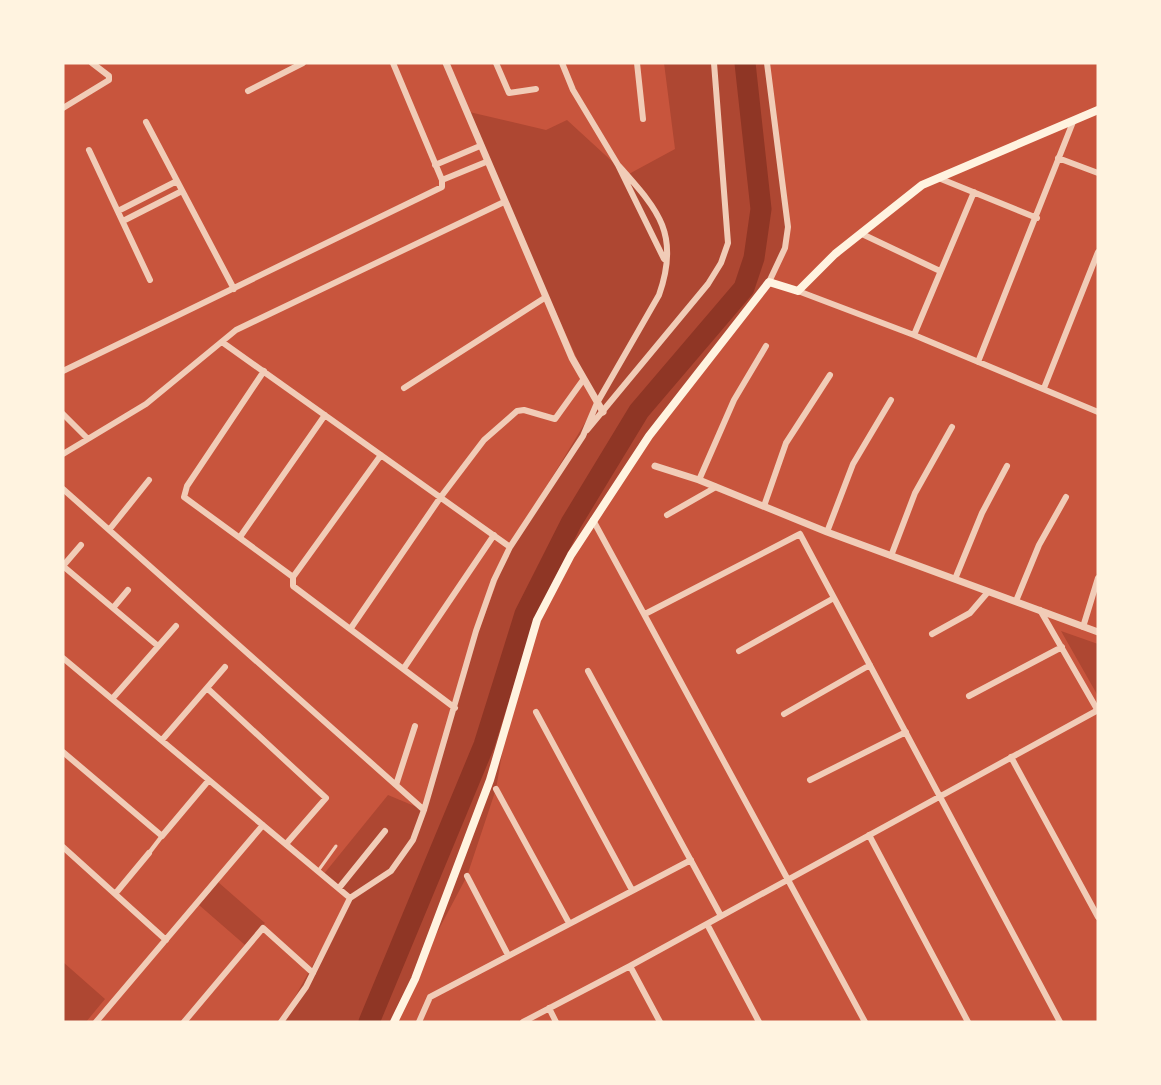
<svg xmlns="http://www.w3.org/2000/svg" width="1161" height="1085" viewBox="0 0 1161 1085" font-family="'Open Sans',sans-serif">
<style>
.green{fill:#ae4732}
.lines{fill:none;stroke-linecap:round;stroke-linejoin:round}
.river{stroke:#8f3625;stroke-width:21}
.service{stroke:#f1ccb7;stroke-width:3}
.pedestrian{stroke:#f1ccb7;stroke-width:4.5}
.minor{stroke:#f1ccb7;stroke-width:6}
.tertiary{stroke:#f1ccb7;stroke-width:7}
.secondary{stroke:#fff3e0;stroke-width:8}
</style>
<rect width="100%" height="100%" fill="#c8553d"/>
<path class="green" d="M 664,63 L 767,63 L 788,227 L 785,248 L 763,290 L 649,436 L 593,519 L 537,620 L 510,707 L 496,789 L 467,876 L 421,963 L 394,1022 L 281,1022 L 350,898 L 323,875 L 388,795 L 424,810 L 468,660 L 510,547 L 597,403 L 465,111 L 546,130 L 567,120 L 627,175 L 675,149 Z
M 1061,631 L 1098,644 L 1098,696 Z
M 218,882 L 265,923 L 245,945 L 199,905 Z
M 63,962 L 105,999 L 86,1022 L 63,1022 Z"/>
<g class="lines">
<path class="river" d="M 369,1022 L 484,745 L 525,614 L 571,523 L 639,411 L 744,288 L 754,258 L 761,209 L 745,63"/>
<path class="service" d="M 318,871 L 336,846"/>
<path class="pedestrian" d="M 149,853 L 162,836"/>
<path class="minor" d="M 496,63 L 509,93 L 536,89
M 562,63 L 573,90 L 618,165 L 664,259
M 637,63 L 643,119
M 767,63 L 788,227 L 785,248 L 769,282
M 248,91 L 303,63
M 63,108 L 109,80 L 109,76 L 92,63
M 146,122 L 234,289
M 89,150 L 150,280
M 1058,158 L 1098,173
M 435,165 L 480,146
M 941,179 L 1037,218
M 442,180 L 486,162
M 118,211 L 177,181
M 123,221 L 182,191
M 862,234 L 940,271
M 798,291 L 914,335 L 1098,412
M 914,335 L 974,192
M 222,342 L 510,547
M 978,362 L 1073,122
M 63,371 L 442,187 L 442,180 L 393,63
M 264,371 L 187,486 L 184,497 L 293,577
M 404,388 L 546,297
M 1044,388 L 1098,252
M 63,414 L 87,438
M 587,430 L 708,284 L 721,263 L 728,243 L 714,63
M 63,454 L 146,404 L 236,330 L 504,202
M 381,455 L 293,577 L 293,586 L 455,708
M 699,480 L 734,400 L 766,346
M 63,489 L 424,810
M 764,506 L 786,443 L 830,375
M 667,515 L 716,487
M 593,520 L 865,1022
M 109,530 L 149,480
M 827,532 L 853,464 L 891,400
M 800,534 L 1060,1022
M 240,537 L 325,415
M 891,556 L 915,493 L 952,427
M 63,566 L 158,646
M 63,566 L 81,545
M 955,579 L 982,513 L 1007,466
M 1016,601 L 1039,545 L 1066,497
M 113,608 L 128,590
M 1040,610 L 1098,711
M 645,614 L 800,534
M 1083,627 L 1098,578
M 351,628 L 440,498 L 484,440 L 517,411 L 524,410 L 555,419 L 583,380
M 932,634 L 970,613 L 988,592
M 739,651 L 834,598
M 63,658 L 350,898
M 404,668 L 494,535
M 588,671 L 721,916
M 207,688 L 326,798 L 286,844
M 969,696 L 1062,647
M 112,699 L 176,626
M 536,712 L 632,890
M 784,714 L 870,665
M 162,740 L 225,667
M 63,752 L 162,836 L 209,780
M 1011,757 L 1098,917
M 810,780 L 906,732
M 396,785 L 415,726
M 496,789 L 569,923
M 869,835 L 968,1022
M 63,847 L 166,940
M 467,876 L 508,955
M 339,888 L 385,831
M 115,894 L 149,853
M 350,898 L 391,871 L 413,840 L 424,810 L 476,631 L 494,580 L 510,547 L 583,436 L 597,403 L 659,295 C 681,233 657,209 618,165
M 707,924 L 759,1022
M 630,966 L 660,1022
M 549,1008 L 556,1022
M 96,1022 L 263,825
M 184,1022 L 263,928 L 313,973
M 281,1022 L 306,987 L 350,898
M 419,1022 L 430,997 L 691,860
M 523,1022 L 630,966 L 1098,710"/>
<path class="tertiary" d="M 446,63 L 572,358 L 603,412
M 655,466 L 699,480 L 827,532 L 1098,632"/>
<path class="secondary" d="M 394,1022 L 415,979 L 490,780 L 537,620 L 571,555 L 649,436 L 769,282 L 798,291 L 835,254 L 922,185 L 1098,110"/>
</g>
<rect width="1161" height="1085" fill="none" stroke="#fff3e0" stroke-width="129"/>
</svg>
